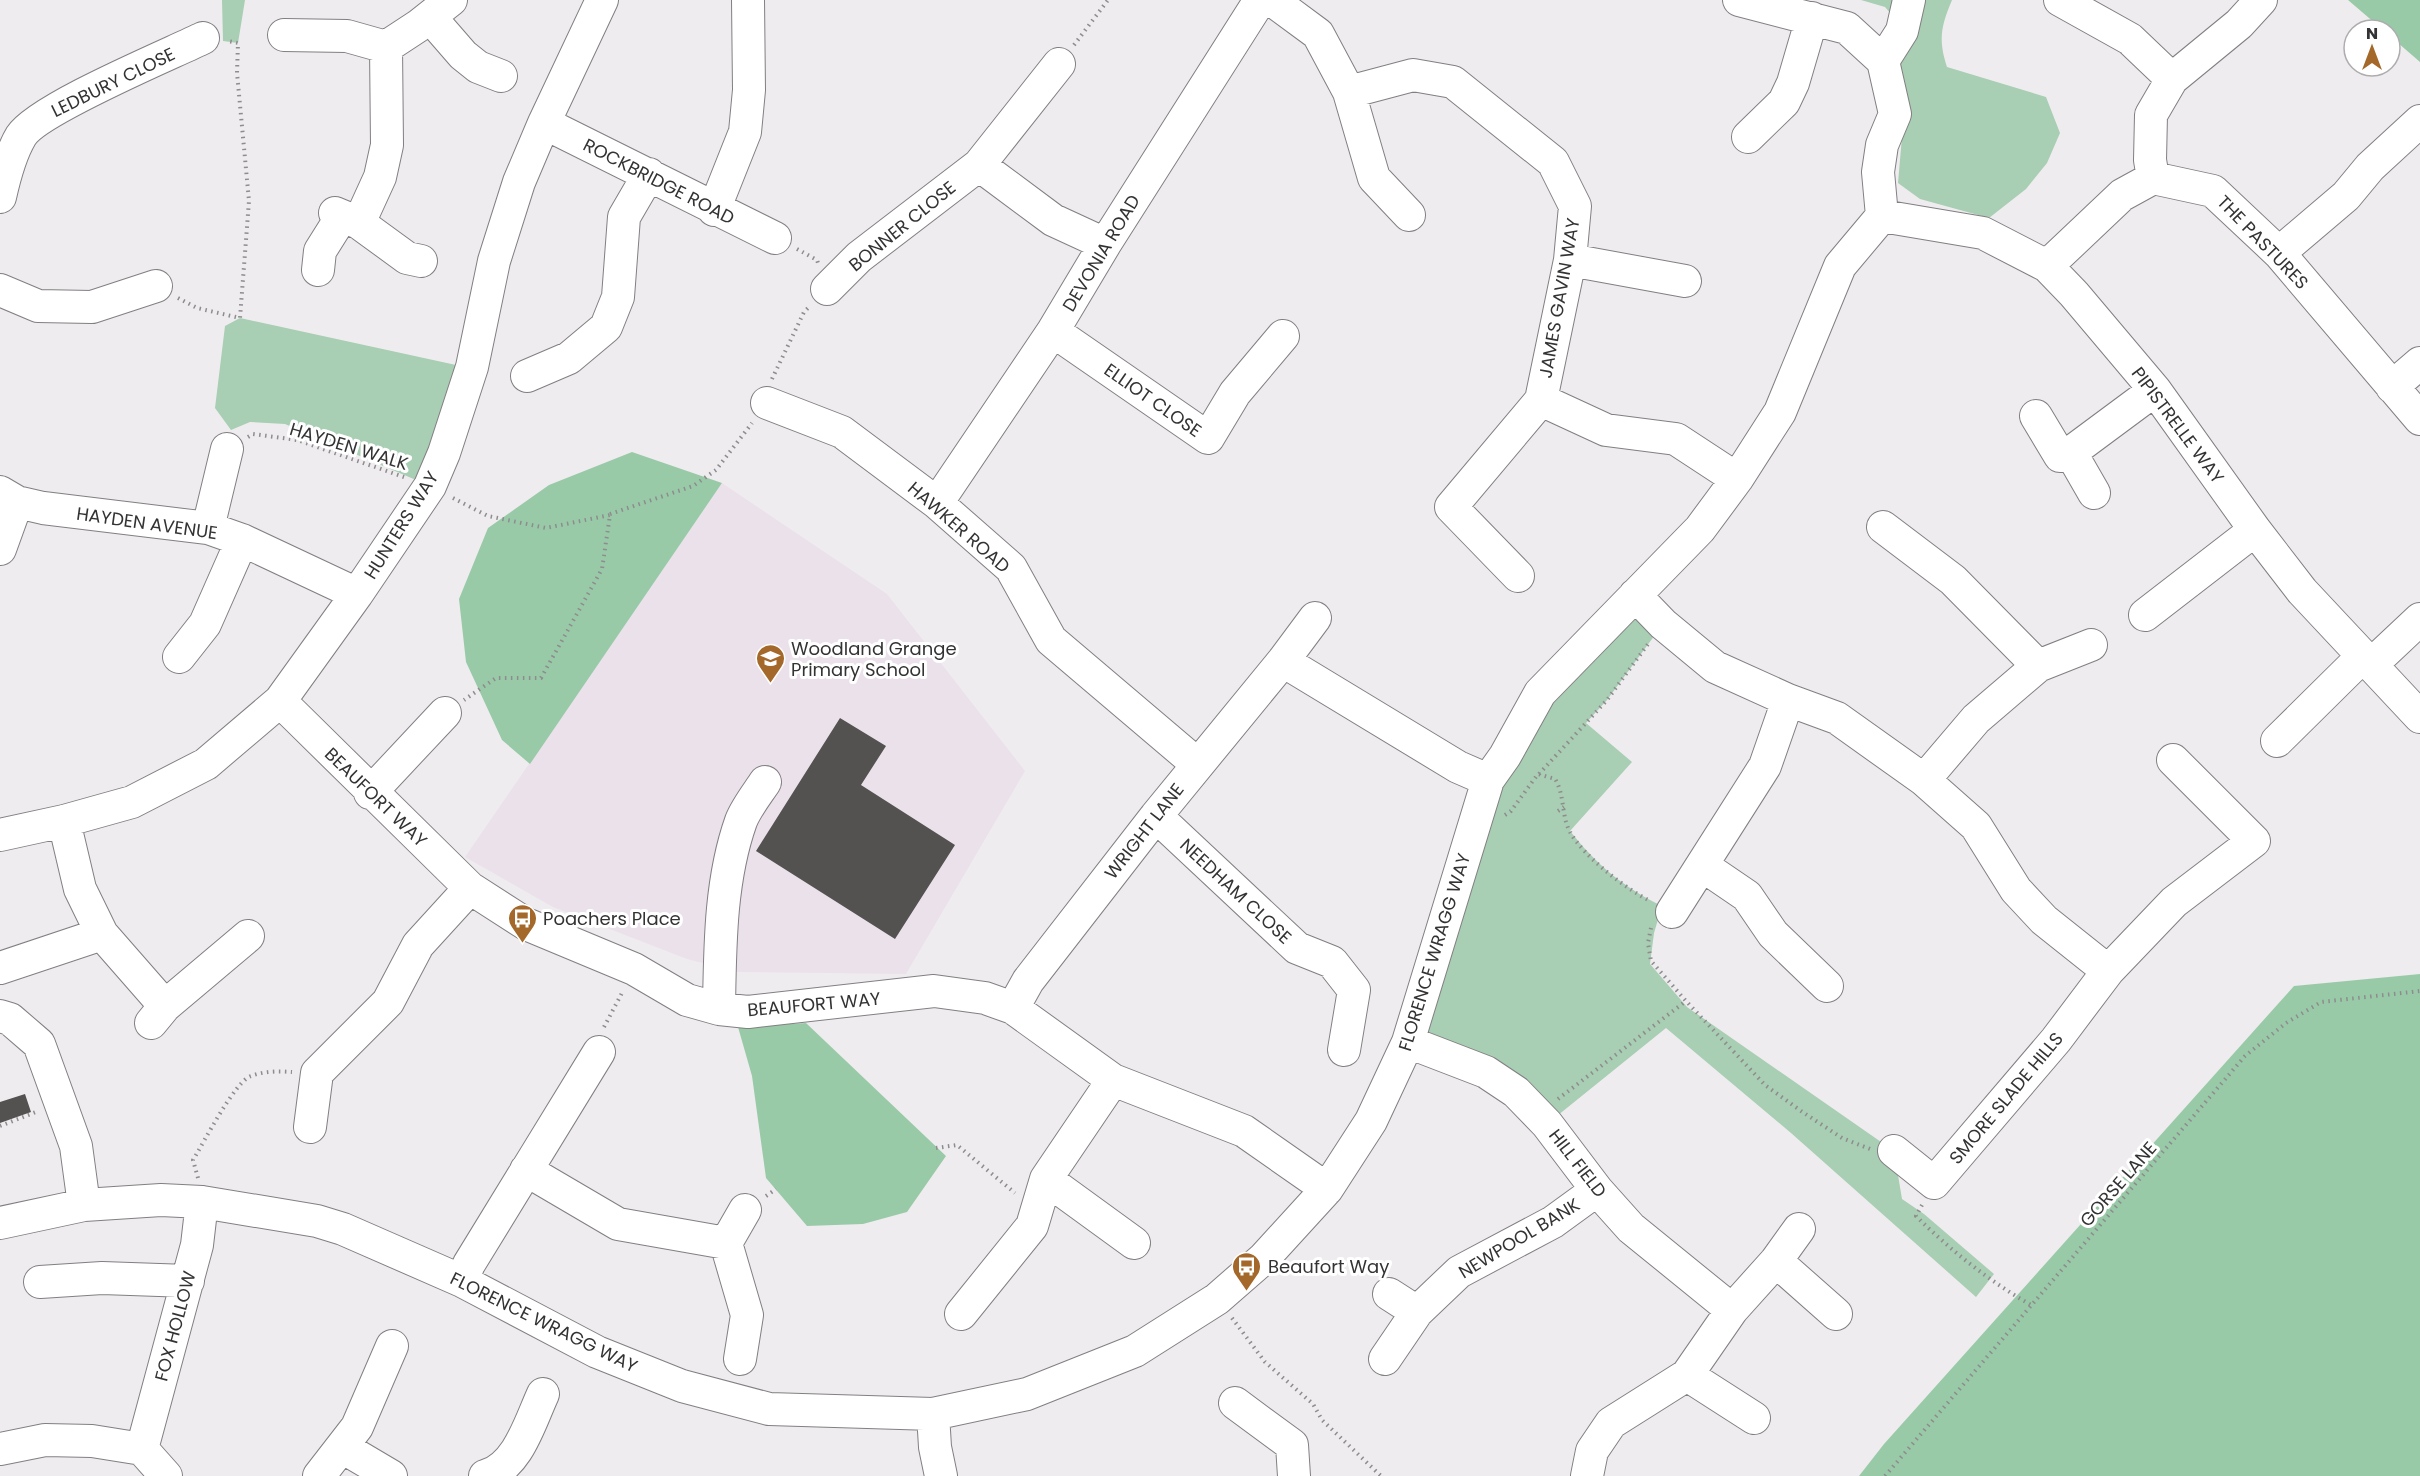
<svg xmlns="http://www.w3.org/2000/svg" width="2420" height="1476" viewBox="0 0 2420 1476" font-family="Poppins,sans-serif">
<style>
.built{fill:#ebe1ea}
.green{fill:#a8ceb3}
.forest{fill:#99caa8}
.building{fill:#545250}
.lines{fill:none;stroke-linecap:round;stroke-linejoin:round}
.minor-casing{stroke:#827f82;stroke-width:34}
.path{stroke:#8e8c8e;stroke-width:4;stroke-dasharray:1.5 4.5;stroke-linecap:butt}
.minor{stroke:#fff;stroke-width:32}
.labels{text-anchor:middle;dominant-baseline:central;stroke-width:6;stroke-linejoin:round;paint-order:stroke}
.street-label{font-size:18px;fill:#343334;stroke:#fff}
.poi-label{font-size:18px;fill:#343334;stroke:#fff;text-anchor:start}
</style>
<rect width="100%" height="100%" fill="#efecef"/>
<path class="built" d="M 722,483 L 887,594 L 1025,771 L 906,974 L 738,972 L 687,959 L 553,907 L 465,857 Z"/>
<path class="green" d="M 222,0 L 245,0 L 238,43 L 223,41 Z
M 1861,0 L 1952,0 C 1941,26 1938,40 1947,67 L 2046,97 L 2060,133 L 2047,163 L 2026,189 L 1989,218 L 1920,199 L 1898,183 L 1905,102 L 1896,61 L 1912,38 L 1885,7 Z
M 240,318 L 456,365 L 430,486 L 285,424 L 250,422 L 231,430 L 215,408 L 225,326 Z
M 1635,595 L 1663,624 L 1607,700 L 1586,723 L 1632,762 L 1570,831 C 1596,864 1624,888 1662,906 L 1654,933 L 1650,964 L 1687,1007 L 1894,1151 L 1902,1199 L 1924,1214 L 1994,1274 L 1976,1297 L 1791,1133 L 1666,1028 L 1547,1124 L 1408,1042 L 1505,756 Z"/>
<path class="forest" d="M 2348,0 L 2420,0 L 2420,62 L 2390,36 L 2390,30 L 2383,30 Z
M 632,452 L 722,483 L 530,764 L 502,740 L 466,662 L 459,599 L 488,528 L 549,485 Z
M 2420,974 L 2420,1476 L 1859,1476 L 1884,1444 L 2294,986 Z
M 806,1023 L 946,1156 L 907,1212 L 863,1224 L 807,1226 L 766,1178 L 752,1076 L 738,1027 Z"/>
<path class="building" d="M 840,718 L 886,746 L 861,785 L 955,845 L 895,939 L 756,851 Z
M 25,1094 L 31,1112 L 0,1123 L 0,1102 Z"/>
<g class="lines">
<defs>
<path id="minor" d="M 1272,0 L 1318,34 L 1349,92 L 1374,178 L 1409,215
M 1739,0 L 1847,28 L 1883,61 L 1895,114 L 1882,145 L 1878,172 L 1882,216
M 2060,0 L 2130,39 L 2172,79
M 430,17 L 463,55 L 478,67 L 501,76
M 284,35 L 347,36 L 386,47
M 1883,61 L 1902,31 L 1909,0
M 1349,92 L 1413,75 L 1453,82 L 1553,162 L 1575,206 L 1570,260 L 1541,400 L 1451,507 L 1518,576
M 544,123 L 775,238
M 1748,137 L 1784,102 L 1793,83 L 1812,18
M 979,165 L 1053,220 L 1105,244
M 2153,178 L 2150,160 L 2151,115 L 2172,79 L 2239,24 L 2261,0
M 0,197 C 4,179 12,151 21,136 C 38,109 168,55 203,38
M 714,210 L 745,132 L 749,90 L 748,0
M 335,213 L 359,223 L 407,258 L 421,261
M 1882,216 L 1983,233 L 2047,266 L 2074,294 L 2155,390 L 2255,530 L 2302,591 L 2420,717
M 359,223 L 380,177 L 387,145 L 386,47 L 418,26 L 451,0
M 2279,253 L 2346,196 L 2370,167 L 2420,121
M 1570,260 L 1685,281
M 2047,266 L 2122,195 L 2153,178 L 2213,191 L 2279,253 L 2420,419
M 318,270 L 320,251 L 342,216
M 827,289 L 859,257 L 979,165 L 1059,64
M 0,290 L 38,306 L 92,307 L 156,286
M 1053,331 L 1208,438 L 1235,393 L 1283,336
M 527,376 L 569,358 L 606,327 L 618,297 L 624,217 L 649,174
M 2392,387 L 2420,363
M 1541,400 L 1606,430 L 1676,439 L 1737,479
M 767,403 L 842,432 L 937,503 L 1011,568 L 1051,640 L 1197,764
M 2036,416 L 2060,456 L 2066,456 L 2155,390
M 2071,453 L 2094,493
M 0,492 L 17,502 L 43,508 L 208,528 L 242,540 L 357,594
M 937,503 L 1053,331 L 1105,244 L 1260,0
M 1883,527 L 1953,580 L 2038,666
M 208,528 L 227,449
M 0,549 L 17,502
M 1635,595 L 1663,624 L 1715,667 L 1788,700 L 1837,718 L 1924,780 L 1976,826 L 2016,890 L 2044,920 L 2108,971
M 2145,615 L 2255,530
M 179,657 L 205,624 L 242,540
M 1283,661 L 1458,767 L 1488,780
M 2371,665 L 2420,619
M 280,701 L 470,888 L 526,924 L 634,969 L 687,1000 L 719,1009 L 748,1012 L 934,991 L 985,998 L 1013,1008 L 1113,1080 L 1244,1131 L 1327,1189
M 2277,741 L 2362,657
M 1924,780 L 1976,719 L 2038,666 L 2091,645
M 370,793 L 445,713
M 1156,816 L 1297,948 L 1332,962 L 1354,990 L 1344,1050
M 64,821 L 80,889 L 102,934 L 165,1006
M 0,835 L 64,821 L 132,802 L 206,764 L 280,701 L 357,594 L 430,486 L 444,453 L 472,367 L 494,261 L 519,182 L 544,123 L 602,0
M 1703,866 L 1747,896 L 1773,934 L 1827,986
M 1672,912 L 1765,766 L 1788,700
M 0,968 L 102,934
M 1013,1008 L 1028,981 L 1156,816 L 1283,661 L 1315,618
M 719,1009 C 720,947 720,880 741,821 C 746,808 757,794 765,782
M 0,1016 L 10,1019 L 39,1044 L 76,1146 L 84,1205
M 151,1023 L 165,1006 L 248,936
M 1408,1042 L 1486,1072 L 1516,1092 L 1547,1124 L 1597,1190 L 1631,1228 L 1732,1310
M 310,1127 L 317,1073 L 388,1002 L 418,945 L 470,888
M 1894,1151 L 1934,1183 L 2056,1040 L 2108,971 L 2174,902 L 2254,841 L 2173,760
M 526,1170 L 618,1224 L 726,1243
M 1046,1179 L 1134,1243
M 0,1223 L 84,1205 L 161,1200 L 202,1202 L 317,1221 L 343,1229 L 462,1281 L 597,1352 L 682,1386 L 769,1409 L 933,1414 L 1027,1394 L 1135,1351 L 1217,1299 L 1264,1258 L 1327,1189 L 1371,1121 L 1408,1042 L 1488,780 L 1505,756 L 1540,693 L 1700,529 L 1737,479 L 1780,412 L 1840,266 L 1882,216
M 1776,1261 L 1836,1314
M 462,1281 L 469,1264 L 599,1052
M 40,1282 L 102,1278 L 188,1281
M 1389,1294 L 1417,1312
M 961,1314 L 1032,1226 L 1046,1179 L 1113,1080
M 740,1359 L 747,1315 L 726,1243 L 745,1210
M 1385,1359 L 1417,1312 L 1459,1272 L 1553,1222 L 1597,1190
M 1687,1375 L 1754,1418
M 1235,1403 L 1292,1445 L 1294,1476
M 933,1414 L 935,1447 L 941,1476
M 342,1447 L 391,1476
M 0,1449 L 45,1440 L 92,1441 L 142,1449 L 166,1476
M 142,1449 L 197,1245 L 202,1202
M 319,1476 L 357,1427 L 392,1346
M 485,1476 C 518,1467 530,1422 543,1394
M 1587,1476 L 1592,1451 L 1611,1423 L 1687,1375 L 1732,1310 L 1776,1261 L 1799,1229"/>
</defs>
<use href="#minor" class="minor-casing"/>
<path class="path" d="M 1074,45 L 1108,0
M 797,249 L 817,260 L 818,263
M 178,298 L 197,308 L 240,318 L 249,201 L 237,73 L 238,43 L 228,41
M 772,379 L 804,312 L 810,306
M 248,437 L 253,434 L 297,440 L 404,477
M 453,498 L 488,516 L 546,528 L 610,515 L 602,569 L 541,678 L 496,678 L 464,700
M 610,514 L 693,486 L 716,470 L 752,423
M 1539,774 L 1607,700 L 1648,644
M 1558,811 L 1564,807
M 1505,815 L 1511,811 L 1538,774 L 1555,779 C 1565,795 1561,815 1570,832 C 1584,857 1625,888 1650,901
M 1651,928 L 1648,943 L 1651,961 L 1686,1001 L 1765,1085 L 1801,1111 L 1842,1138 L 1870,1149
M 604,1027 L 623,991
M 1558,1099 L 1686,1001
M 0,1126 L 36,1112
M 936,1148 L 957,1145 L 1015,1193
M 198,1178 L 193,1160 C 203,1144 235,1081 251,1076 C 264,1071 279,1071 292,1072
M 766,1196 L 776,1189
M 1922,1205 L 1916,1216 C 1950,1250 1989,1281 2031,1305
M 1232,1318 L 1265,1362 L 1313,1404 L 1322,1420 L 1381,1476
M 1885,1476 L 2245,1056 L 2286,1023 L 2321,1002 L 2420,991"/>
<use href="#minor" class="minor"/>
</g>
<defs>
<symbol id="school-pin" viewBox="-11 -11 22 30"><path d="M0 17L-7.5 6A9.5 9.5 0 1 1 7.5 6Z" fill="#a4692a" stroke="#fff"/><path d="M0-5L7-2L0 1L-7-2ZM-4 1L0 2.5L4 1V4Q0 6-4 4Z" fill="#fff"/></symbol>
<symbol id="bus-pin" viewBox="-11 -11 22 30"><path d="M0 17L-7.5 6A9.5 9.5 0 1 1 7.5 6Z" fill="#a4692a" stroke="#fff"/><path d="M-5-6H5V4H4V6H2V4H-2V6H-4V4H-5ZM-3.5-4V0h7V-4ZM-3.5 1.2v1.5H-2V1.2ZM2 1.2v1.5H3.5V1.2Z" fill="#fff"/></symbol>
</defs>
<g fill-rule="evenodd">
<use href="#school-pin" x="754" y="642" width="33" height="45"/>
<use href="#bus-pin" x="506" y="902" width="33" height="45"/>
<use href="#bus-pin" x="1230" y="1250" width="33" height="45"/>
</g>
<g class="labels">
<g class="street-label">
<text transform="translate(113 82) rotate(-26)">LEDBURY CLOSE</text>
<text transform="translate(659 181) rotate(27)">ROCKBRIDGE ROAD</text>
<text transform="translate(902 226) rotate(-39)">BONNER CLOSE</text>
<text transform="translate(2263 242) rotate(46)">THE PASTURES</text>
<text transform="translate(1101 253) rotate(-59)">DEVONIA ROAD</text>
<text transform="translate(1559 298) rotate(-80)">JAMES GAVIN WAY</text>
<text transform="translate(1153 400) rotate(35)">ELLIOT CLOSE</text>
<text transform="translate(2178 425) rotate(53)">PIPISTRELLE WAY</text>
<text transform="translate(349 446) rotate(17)">HAYDEN WALK</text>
<text transform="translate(147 523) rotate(8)">HAYDEN AVENUE</text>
<text transform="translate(401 525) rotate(-58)">HUNTERS WAY</text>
<text transform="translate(959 527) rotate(41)">HAWKER ROAD</text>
<text transform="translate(376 797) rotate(44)">BEAUFORT WAY</text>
<text transform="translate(1144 831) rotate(-52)">WRIGHT LANE</text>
<text transform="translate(1236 891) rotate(43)">NEEDHAM CLOSE</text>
<text transform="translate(1434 952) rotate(-73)">FLORENCE WRAGG WAY</text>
<text transform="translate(814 1004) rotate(-5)">BEAUFORT WAY</text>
<text transform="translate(2006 1098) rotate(-50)">SMORE SLADE HILLS</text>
<text transform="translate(1578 1163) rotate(52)">HILL FIELD</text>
<text transform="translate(2118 1184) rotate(-49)">GORSE LANE</text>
<text transform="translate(1519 1238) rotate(-31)">NEWPOOL BANK</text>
<text transform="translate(544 1322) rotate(26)">FLORENCE WRAGG WAY</text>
<text transform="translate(175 1326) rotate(-75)">FOX HOLLOW</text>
</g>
<g class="poi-label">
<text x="791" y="648">Woodland Grange<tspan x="791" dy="21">Primary School</tspan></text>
<text x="543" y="918">Poachers Place</text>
<text x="1268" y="1266">Beaufort Way</text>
</g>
</g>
<g transform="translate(2372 48)"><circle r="28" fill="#ffffff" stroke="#aeadae" stroke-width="1.5"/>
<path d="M0-4.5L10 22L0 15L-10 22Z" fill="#a4692a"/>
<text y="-9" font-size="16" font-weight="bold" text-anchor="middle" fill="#343334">N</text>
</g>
</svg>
